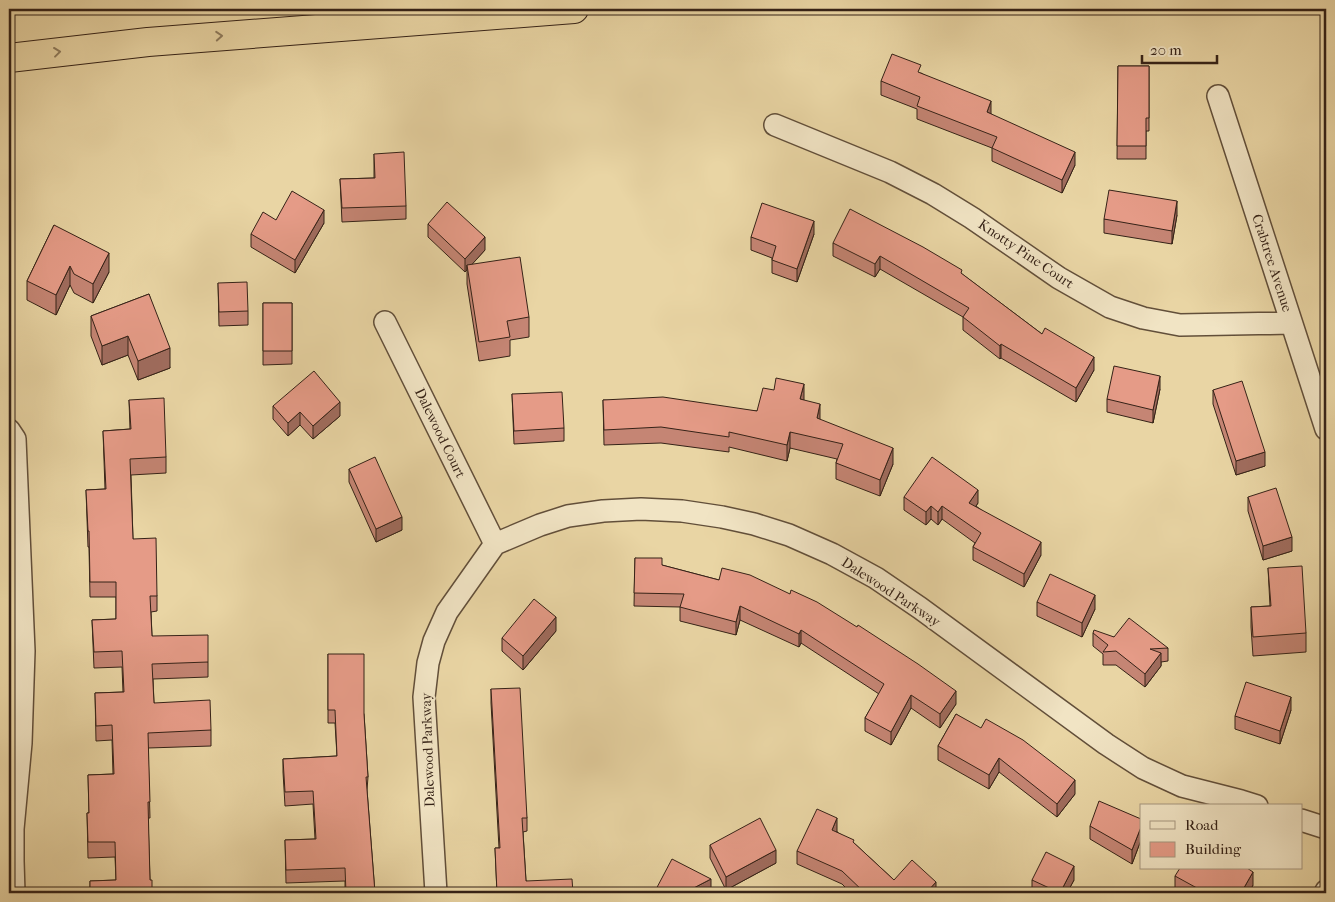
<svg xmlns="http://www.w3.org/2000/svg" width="1335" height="902" viewBox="0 0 1335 902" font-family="'IM FELL French Canon',serif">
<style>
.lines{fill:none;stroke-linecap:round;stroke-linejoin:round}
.minor-casing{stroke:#624f3a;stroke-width:24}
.motorway-casing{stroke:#352217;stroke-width:30}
.minor{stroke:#f1e4c4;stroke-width:21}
.motorway{stroke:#e9d5a4;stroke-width:28}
.wall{fill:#c58574;stroke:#352217}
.shaded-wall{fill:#a06c5e;stroke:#352217}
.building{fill:#e59b87;stroke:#352217}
.oneway{stroke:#8f7c5e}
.labels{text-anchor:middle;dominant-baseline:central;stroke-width:4.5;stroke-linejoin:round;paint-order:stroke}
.street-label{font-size:14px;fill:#352217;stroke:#f1e4c4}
</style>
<rect width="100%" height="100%" fill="#e9d5a4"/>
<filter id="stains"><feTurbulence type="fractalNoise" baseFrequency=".004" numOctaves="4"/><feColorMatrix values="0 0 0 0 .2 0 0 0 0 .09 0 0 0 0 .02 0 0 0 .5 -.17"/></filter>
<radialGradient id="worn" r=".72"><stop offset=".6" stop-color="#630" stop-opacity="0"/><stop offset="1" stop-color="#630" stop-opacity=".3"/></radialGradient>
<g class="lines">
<defs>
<path id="minor" d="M 1218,96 L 1326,429
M 775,125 L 890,172 L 933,194 L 972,218 L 1059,278 L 1110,307 L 1143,318 L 1180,325 L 1291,323
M 385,322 L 495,544
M 9,430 L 15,439 L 24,651 L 21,743 L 13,829 L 13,861 L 14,893
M 1301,820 L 1326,828
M 436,893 L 424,697 L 428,663 L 434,641 L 447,612 L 495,544 L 540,525 L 568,516 L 603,511 L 641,509 L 682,511 L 722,517 L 754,524 L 789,535 L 832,554 L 876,578 L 920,608 L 1106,744 L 1143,768 L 1182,786 L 1241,801 L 1257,806
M 1325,893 L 1326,891"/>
<path id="motorway" d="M 9,58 L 148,42 L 574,9"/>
</defs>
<use href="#minor" class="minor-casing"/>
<use href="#motorway" class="motorway-casing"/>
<use href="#minor" class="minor"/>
<use href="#motorway" class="motorway"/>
</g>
<path class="wall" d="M 1326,61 L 1326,106 L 1321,75 L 1321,62 Z
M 1118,66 L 1149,66 L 1149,131 L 1146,131 L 1146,159 L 1117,159 Z
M 921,73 L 991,114 L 1075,165 L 1062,193 L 992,161 L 992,148 L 917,119 L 917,109 L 881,95 L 881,81 Z
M 374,154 L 406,206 L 406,219 L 342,222 L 340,179 L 374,178 Z
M 1326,185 L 1326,209 L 1324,199 L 1324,186 Z
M 1177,215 L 1172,244 L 1104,233 L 1104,219 Z
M 276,220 L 324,223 L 295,273 L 251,247 L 251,234 Z
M 428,224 L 485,250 L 472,264 L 529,317 L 529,337 L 510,340 L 510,356 L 479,361 L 467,284 L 467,270 L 465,272 L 428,237 Z
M 54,225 L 109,272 L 93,303 L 74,293 L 70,285 L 56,315 L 27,300 L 27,281 Z
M 814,234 L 797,282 L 772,273 L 772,258 L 751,250 L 751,237 Z
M 833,243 L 962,274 L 1042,334 L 1094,370 L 1076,402 L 1001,358 L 1000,359 L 963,330 L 963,317 L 880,269 L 875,277 L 833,256 Z
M 218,283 L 248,311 L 248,325 L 219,326 Z
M 149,294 L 170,368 L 138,380 L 128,355 L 102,365 L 91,336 L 91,316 Z
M 263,303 L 292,303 L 292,364 L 263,365 Z
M 1160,389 L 1153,423 L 1107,412 L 1107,399 Z
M 1213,390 L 1265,466 L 1236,475 L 1213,404 Z
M 512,394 L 564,428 L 564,441 L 514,444 Z
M 129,400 L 166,457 L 166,473 L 131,475 L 133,539 L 157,596 L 157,611 L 151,612 L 152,636 L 208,662 L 208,677 L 153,679 L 154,703 L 211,730 L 211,746 L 148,748 L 150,818 L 148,818 L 150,880 L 152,893 L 90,893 L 90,881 L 116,880 L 115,857 L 88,858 L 87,813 L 89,813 L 88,775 L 113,774 L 112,740 L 96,741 L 95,693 L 123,692 L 122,667 L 94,668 L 92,620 L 116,619 L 116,597 L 90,597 L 89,547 L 88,547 L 86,490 L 105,489 L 103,431 L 130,429 Z
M 603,400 L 757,411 L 803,400 L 820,420 L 893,464 L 880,496 L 836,479 L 836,463 L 837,459 L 790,448 L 787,461 L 729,447 L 729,452 L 661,443 L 604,445 Z
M 273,406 L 340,416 L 313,439 L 300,425 L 288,436 L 273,419 Z
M 349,469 L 402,530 L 376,542 L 349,482 Z
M 904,497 L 978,503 L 976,506 L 1041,555 L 1024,587 L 973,560 L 973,547 L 975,543 L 942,519 L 938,525 L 931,519 L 926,525 L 904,510 Z
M 1248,497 L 1292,551 L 1263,560 L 1248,511 Z
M 635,558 L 719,580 L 956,704 L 940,728 L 911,708 L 891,745 L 865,731 L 865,718 L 879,694 L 801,643 L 799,647 L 740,620 L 736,635 L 680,621 L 680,607 L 634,606 Z
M 1268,568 L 1306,633 L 1306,652 L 1253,656 L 1251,627 L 1251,607 L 1270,606 Z
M 1037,602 L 1095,609 L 1082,637 L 1037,616 Z
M 556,631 L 523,670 L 502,651 L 502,638 Z
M 1093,633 L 1168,648 L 1168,661 L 1161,662 L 1161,666 L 1145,687 L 1116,665 L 1103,665 L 1103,654 L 1093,646 Z
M 328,654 L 364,714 L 368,777 L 367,790 L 375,893 L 345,893 L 345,881 L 286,883 L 285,840 L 315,839 L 313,804 L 285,806 L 283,772 L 283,759 L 337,756 L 335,723 L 328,723 Z
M 491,689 L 527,818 L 527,831 L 523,832 L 526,881 L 573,893 L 497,893 L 495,848 L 499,848 L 491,703 Z
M 1291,710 L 1280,744 L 1235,729 L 1235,716 Z
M 956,714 L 1075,794 L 1057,817 L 999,772 L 989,789 L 938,760 L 938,746 Z
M 1141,819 L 1141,840 L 1132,864 L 1090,839 L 1090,826 Z
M 837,831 L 837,832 L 854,843 L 894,880 L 936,893 L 851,893 L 842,884 L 797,864 L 797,851 Z
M 710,845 L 776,863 L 726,890 L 710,858 Z
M 1175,876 L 1253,885 L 1249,893 L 1183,893 L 1175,889 Z
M 1032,880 L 1074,880 L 1067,893 L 1032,893 Z"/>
<path class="shaded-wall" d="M 991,101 L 991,114 L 987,112 Z
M 1075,152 L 1075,165 L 1062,193 L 1062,180 Z
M 1177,201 L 1177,215 L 1172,244 L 1172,231 Z
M 324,210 L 324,223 L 295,273 L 295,260 Z
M 814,221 L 814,234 L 797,282 L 797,269 Z
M 485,237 L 485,250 L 467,270 L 467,265 L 467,270 L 465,272 L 465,259 Z
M 109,253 L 109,272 L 93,303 L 93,284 Z
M 880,256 L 880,269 L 875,277 L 875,264 Z
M 70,266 L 70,285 L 56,315 L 56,295 Z
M 128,336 L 128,355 L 102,365 L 102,346 Z
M 1001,344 L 1001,358 L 1000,359 L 1000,346 Z
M 170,348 L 170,368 L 138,380 L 138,361 Z
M 1094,357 L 1094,370 L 1076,402 L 1076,388 Z
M 1160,376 L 1160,389 L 1153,423 L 1153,410 Z
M 804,384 L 804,400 L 800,399 Z
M 340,402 L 340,416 L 313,439 L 313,426 Z
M 820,404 L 820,420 L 817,418 Z
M 300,412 L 300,425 L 288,436 L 288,423 Z
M 790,432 L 790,448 L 787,461 L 787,445 Z
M 893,448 L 893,464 L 880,496 L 880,480 Z
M 1265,452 L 1265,466 L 1236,475 L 1236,461 Z
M 978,490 L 978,503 L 969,516 L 969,503 Z
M 931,506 L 931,519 L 926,525 L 926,512 Z
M 942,506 L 942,519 L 938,525 L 938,512 Z
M 402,517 L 402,530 L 376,542 L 376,529 Z
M 1292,537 L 1292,551 L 1263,560 L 1263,546 Z
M 1041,542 L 1041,555 L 1024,587 L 1024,574 Z
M 1095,595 L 1095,609 L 1082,637 L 1082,623 Z
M 740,606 L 740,620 L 736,635 L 736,622 Z
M 556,617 L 556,631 L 523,670 L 523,656 Z
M 801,630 L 801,643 L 799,647 L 799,634 Z
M 1161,653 L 1161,666 L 1145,687 L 1145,674 Z
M 956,691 L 956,704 L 940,728 L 940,714 Z
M 911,695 L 911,708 L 891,745 L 891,732 Z
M 1291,697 L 1291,710 L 1280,744 L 1280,731 Z
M 999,758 L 999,772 L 989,789 L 989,775 Z
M 1075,780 L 1075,794 L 1057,817 L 1057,804 Z
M 837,818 L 837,831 L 832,843 L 832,830 Z
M 1141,827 L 1141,840 L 1132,864 L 1132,850 Z
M 776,850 L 776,863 L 726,890 L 726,877 Z
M 1074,866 L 1074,880 L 1067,893 L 1060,893 Z
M 1253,872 L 1253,885 L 1249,893 L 1241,893 Z
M 711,879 L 711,893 L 684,893 Z
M 936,882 L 936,893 L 926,893 Z"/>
<path class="building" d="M 892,54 L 921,65 L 918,72 L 991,101 L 987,112 L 1075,152 L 1062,180 L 992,148 L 997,137 L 917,106 L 920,97 L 881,81 Z
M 1326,61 L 1326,93 L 1321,62 Z
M 1118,66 L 1149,66 L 1149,118 L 1146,118 L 1146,146 L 1117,146 Z
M 404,152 L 406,206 L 342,208 L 340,179 L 375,178 L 374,154 Z
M 1326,185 L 1326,195 L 1324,186 Z
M 1109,190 L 1177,201 L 1172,231 L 1104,219 Z
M 292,191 L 324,210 L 295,260 L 251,234 L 263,212 L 276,220 Z
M 447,202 L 485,237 L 465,259 L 428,224 Z
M 762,203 L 814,221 L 797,269 L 772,260 L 776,246 L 751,237 Z
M 850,209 L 923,247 L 962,270 L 961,273 L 1042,334 L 1045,328 L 1094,357 L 1076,388 L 1001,344 L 1000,346 L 963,317 L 969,308 L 880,256 L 875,264 L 833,243 Z
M 54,225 L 109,253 L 93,284 L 74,274 L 70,266 L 56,295 L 27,281 Z
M 520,257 L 529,317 L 507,321 L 510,337 L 479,342 L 467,265 Z
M 247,282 L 248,311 L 219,312 L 218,283 Z
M 149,294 L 170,348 L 138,361 L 128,336 L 102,346 L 91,316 Z
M 263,303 L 292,303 L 292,351 L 263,351 Z
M 1114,366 L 1160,376 L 1153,410 L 1107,399 Z
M 314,371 L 340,402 L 313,426 L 300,412 L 288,423 L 273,406 Z
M 776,378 L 804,384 L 800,399 L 820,404 L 817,418 L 893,448 L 880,480 L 836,463 L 843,444 L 790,432 L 787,445 L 729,432 L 729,437 L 661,427 L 604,430 L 603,400 L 663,397 L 757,411 L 763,388 L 774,390 Z
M 1242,381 L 1265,452 L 1236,461 L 1213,390 Z
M 562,392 L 564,428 L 514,431 L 512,394 Z
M 164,398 L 166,457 L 130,459 L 133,539 L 156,538 L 157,596 L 150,596 L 152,636 L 208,635 L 208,662 L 152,664 L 154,703 L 210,700 L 211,730 L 148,733 L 150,802 L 148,802 L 150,880 L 152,880 L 152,893 L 90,893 L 90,881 L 116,880 L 115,842 L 88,842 L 87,813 L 89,813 L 88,775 L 114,774 L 112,725 L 96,726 L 95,693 L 124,692 L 122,651 L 94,652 L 92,620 L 116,619 L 116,582 L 90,582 L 89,531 L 88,531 L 86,490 L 106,489 L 103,431 L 131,429 L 129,400 Z
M 375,457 L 402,517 L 376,529 L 349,469 Z
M 932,457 L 978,490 L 969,503 L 1041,542 L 1024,574 L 973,547 L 981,533 L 942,506 L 938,512 L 931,506 L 926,512 L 904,497 Z
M 1276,488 L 1292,537 L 1263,546 L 1248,497 Z
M 635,558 L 662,558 L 662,565 L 719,580 L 722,568 L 750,575 L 790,594 L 791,590 L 817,602 L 857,627 L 858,625 L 918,664 L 956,691 L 940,714 L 911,695 L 891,732 L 865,718 L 884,684 L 801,630 L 799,634 L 740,606 L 736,622 L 680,607 L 684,594 L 634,593 Z
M 1302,566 L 1306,633 L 1253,637 L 1251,607 L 1271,606 L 1268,568 Z
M 1050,574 L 1095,595 L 1082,623 L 1037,602 Z
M 534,599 L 556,617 L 523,656 L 502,638 Z
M 1129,618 L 1168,648 L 1150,649 L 1161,653 L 1145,674 L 1116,651 L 1103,652 L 1108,645 L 1093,633 L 1094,630 L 1114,637 Z
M 328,654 L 364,654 L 364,714 L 368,777 L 366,777 L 375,893 L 346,893 L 345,868 L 286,870 L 285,840 L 316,839 L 313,791 L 285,792 L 283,759 L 337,756 L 335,710 L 328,710 Z
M 1246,682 L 1291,697 L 1280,731 L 1235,716 Z
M 520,688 L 527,818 L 522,818 L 526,881 L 572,879 L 573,893 L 497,893 L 495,848 L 500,848 L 491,689 Z
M 956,714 L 981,728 L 986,719 L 1023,740 L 1075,780 L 1057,804 L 999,758 L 989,775 L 938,746 Z
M 1099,801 L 1141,819 L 1141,827 L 1132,850 L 1090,826 Z
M 817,809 L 837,818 L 832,830 L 854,840 L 853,842 L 894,880 L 912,860 L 936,882 L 926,893 L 865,893 L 842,871 L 797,851 Z
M 760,818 L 776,850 L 726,877 L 710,845 Z
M 1046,852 L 1074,866 L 1060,893 L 1032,880 Z
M 672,859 L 711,879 L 684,893 L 685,893 L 654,893 Z
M 1180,868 L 1247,868 L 1253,872 L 1241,893 L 1206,893 L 1175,876 Z"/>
<defs><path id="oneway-chevron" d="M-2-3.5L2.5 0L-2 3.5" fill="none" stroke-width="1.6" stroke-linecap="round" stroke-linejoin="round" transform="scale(1.25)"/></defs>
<g class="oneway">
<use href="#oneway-chevron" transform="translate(219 36) rotate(-4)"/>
<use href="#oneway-chevron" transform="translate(57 52) rotate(-7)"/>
</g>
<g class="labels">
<g class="street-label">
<text transform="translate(1026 254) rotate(34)">Knotty Pine Court</text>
<text transform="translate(1272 263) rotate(72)">Crabtree Avenue</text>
<text transform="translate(440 433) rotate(64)">Dalewood Court</text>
<text transform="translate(891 592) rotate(33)">Dalewood Parkway</text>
<text transform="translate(428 750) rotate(-92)">Dalewood Parkway</text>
</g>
</g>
<rect width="1335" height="902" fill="none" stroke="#e9d5a4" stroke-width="30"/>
<rect x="10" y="10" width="1315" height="882" fill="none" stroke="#352217" stroke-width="2.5"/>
<rect x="15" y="15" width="1305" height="872" fill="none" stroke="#352217"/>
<rect x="1140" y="804" width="162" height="65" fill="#f1e4c4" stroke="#a6967f"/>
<rect x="1150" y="821" width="25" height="8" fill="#f1e4c4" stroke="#a6967f"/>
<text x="1185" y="830" font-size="15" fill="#352217">Road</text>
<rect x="1150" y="842" width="25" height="15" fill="#e59b87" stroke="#a6967f"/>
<text x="1185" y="854" font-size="15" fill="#352217">Building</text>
<path d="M1142 55v8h75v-8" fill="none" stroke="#352217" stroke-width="2.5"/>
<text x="1150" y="55" font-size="15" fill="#352217" stroke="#f1e4c4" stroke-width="4" paint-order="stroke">20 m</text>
<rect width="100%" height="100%" filter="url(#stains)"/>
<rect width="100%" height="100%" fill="url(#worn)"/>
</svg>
